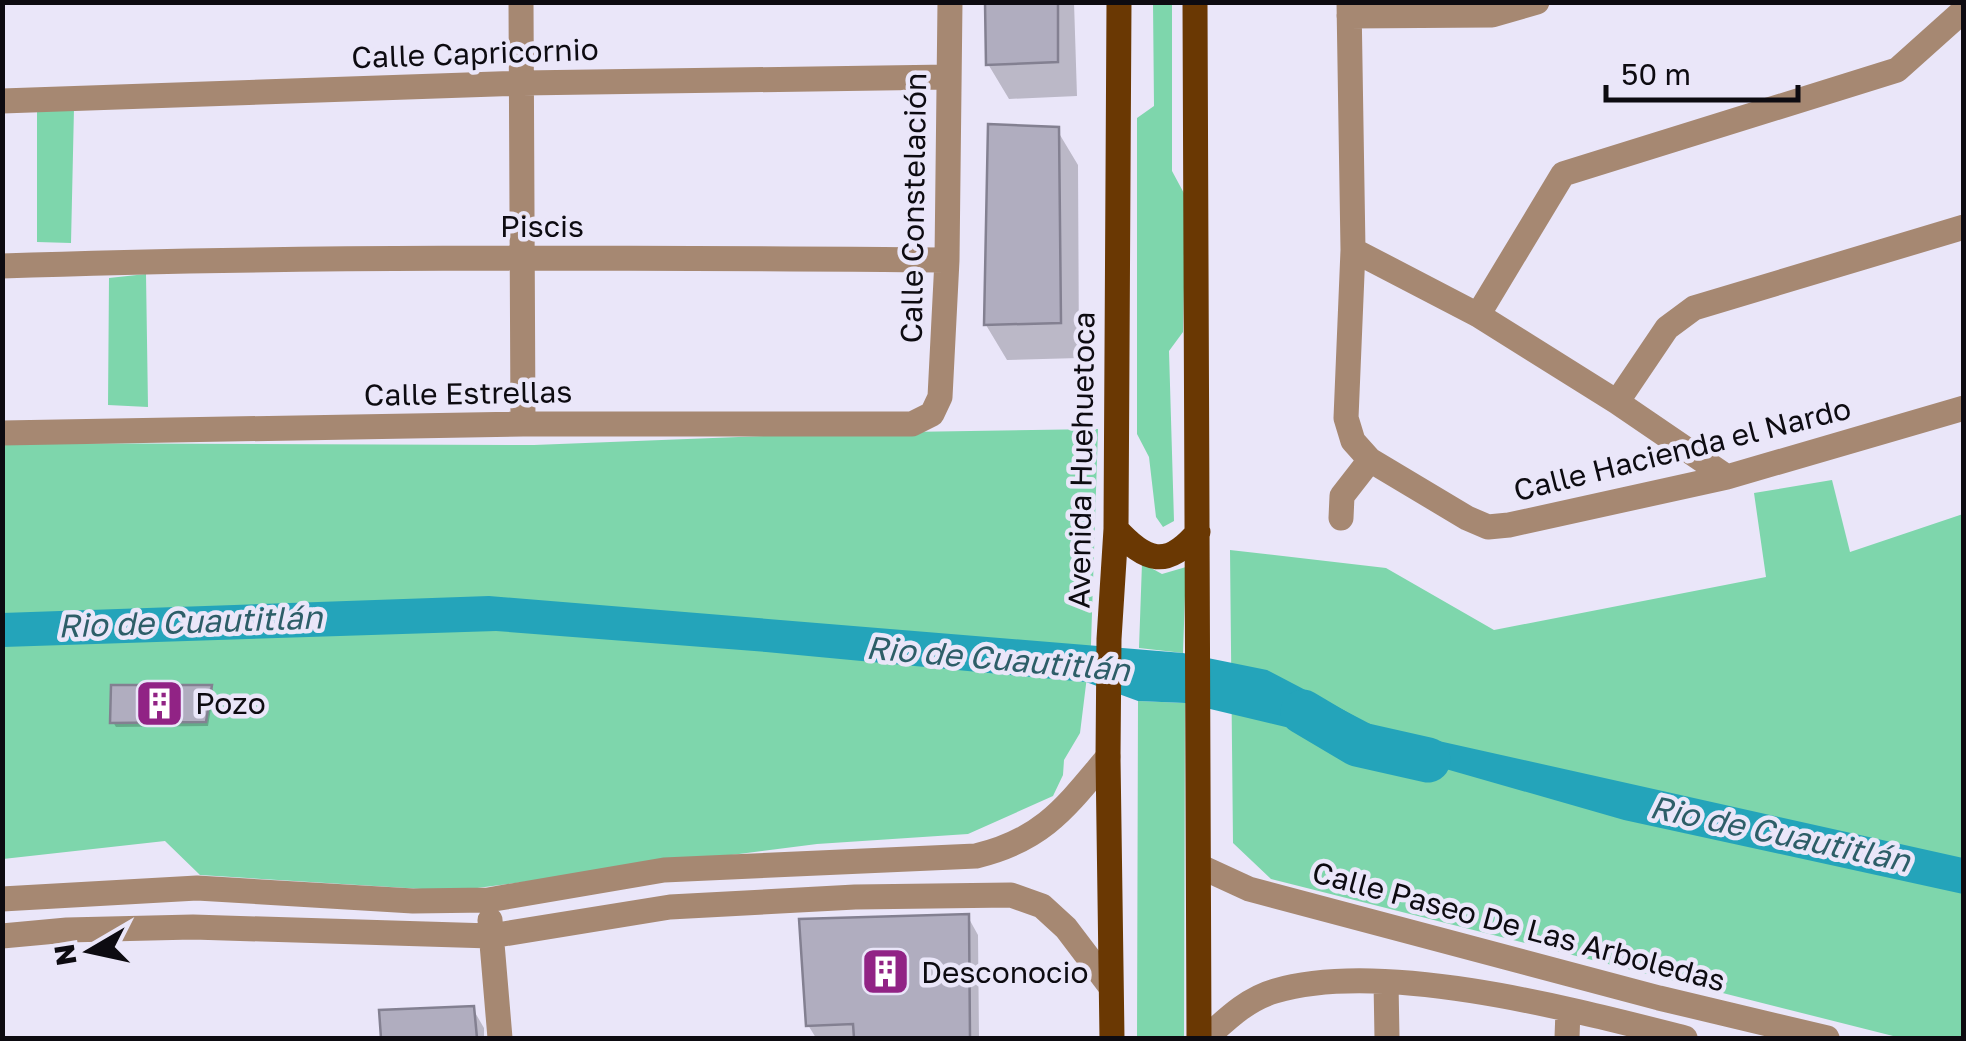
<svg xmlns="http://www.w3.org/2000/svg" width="1966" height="1041" viewBox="0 0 1966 1041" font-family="'Golos Text',sans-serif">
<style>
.green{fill:#7ed6ac}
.water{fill:#24a4ba}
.shadow{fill:#0003}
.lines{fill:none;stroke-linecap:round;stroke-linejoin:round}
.river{stroke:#24a4ba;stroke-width:45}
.building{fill:#b0adbf;stroke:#838091;stroke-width:2.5}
.minor{stroke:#a68872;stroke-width:25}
.major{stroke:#6a3803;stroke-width:25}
.labels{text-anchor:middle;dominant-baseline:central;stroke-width:9;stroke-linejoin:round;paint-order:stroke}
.street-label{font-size:30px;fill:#0d0b11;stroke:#eae6f9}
.poi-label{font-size:30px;fill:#0d0b11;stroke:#eae6f9;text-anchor:start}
.water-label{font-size:32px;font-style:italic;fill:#2d5e68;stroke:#eae6f9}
</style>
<rect width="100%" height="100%" fill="#eae6f9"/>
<path class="green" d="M 1153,3 L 1172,3 L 1172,171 L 1186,197 L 1183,332 L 1169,351 L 1174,521 L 1163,527 L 1156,517 L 1149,457 L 1137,434 L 1137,118 L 1154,106 Z
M 37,108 L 74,108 L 71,243 L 37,242 Z
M 146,274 L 148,407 L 108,405 L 109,278 Z
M 1098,429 L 1091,644 L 1080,733 L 1064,760 L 1063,775 L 1053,796 L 968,834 L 817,844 L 454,891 L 200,875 L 165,841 L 3,859 L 2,443 L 534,445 L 842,433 Z
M 1832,480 L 1850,552 L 1963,514 L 1963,1038 L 1901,1038 L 1271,879 L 1233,843 L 1230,550 L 1386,568 L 1494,630 L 1766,577 L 1754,493 Z
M 1142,563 L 1162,574 L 1186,567 L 1183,653 L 1139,648 Z
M 1138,701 L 1185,703 L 1184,1038 L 1137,1038 Z"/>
<path class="water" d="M 489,596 L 1183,653 L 1267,670 L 1376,727 L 1963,858 L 1963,894 L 1624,820 L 1369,747 L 1185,703 L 1138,701 L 1086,682 L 766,652 L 496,631 L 3,647 L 2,613 Z"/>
<path class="shadow" d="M 988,2 L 1074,2 L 1077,96 L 1009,99 L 988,64 Z
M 1057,130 L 1078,165 L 1079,358 L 1007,360 L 986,325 Z
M 211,687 L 214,692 L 208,726 L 116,727 L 113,722 Z
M 968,917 L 978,935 L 979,1038 L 816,1038 L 808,1025 Z
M 473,1009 L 484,1028 L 484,1038 L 384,1038 L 382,1013 Z"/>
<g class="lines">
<path class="river" d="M 1303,712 L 1357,744 L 1428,760"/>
</g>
<path class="building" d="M 985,2 L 1058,2 L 1058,62 L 986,65 Z
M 988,124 L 1059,127 L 1061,323 L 984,325 Z
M 111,685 L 212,685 L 206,722 L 110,723 Z
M 969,914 L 970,1038 L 854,1038 L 853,1024 L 806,1026 L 799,919 Z
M 474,1006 L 477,1038 L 381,1038 L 379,1010 Z"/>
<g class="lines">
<path class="minor" d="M 521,2 L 523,424
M 1349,2 L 1353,250 L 1346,418 L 1353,441 L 1370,460 L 1467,518 L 1488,527 L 1509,525 L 1727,477 L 1964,408
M 1349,16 L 1492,15 L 1537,2
M 2,101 L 522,83 L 949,77
M 1353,250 L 1478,315 L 1617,402 L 1727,477
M 2,266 C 317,255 632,258 947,260
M 1478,315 L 1563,174 L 1897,70 L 1964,10
M 1617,402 L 1667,328 L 1694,308 L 1964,227
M 2,433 L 523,424 L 912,424 L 932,414 L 940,397 L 947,260 L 950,2
M 1341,518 L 1342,496 L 1370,460
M 1199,866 L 1249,889 L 1659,998 L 1827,1038
M 2,899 L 197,888 L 413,901 L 488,900 L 664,870 L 976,856 C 1043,840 1066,807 1108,757
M 490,920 L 500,1038
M 2,936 L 67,930 L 193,927 L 491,936 L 670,907 L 855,897 L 1011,895 L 1042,906 L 1066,928 L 1110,986
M 1386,982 L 1387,1038
M 1206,1038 C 1227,1019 1247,999 1275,991 C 1384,959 1575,1010 1685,1038
M 1567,1038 L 1568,1010"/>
<path class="major" d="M 1195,2 L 1199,1038
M 1116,529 C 1146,562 1167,569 1198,532
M 1112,1038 L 1108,757 L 1109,639 L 1116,529 L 1119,2"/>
</g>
<defs>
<symbol id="building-square" viewBox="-11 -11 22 22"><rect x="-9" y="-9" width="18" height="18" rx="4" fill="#912385" stroke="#eae6f9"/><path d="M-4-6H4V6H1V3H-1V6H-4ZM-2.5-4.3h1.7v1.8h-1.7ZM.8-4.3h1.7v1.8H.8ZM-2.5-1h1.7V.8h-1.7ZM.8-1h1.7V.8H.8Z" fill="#fff"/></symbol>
</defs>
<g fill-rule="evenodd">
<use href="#building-square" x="132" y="676" width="55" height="55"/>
<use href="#building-square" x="858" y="944" width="55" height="55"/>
</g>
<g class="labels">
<g class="street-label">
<text transform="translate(475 53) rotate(-2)">Calle Capricornio</text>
<text transform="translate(913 208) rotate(-89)">Calle Constelación</text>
<text x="542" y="226">Piscis</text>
<text transform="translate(468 393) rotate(-1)">Calle Estrellas</text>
<text transform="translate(1682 449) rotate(-14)">Calle Hacienda el Nardo</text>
<text transform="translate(1081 460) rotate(-89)">Avenida Huehuetoca</text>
<text transform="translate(1519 926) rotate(15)">Calle Paseo De Las Arboledas</text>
</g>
<g class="poi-label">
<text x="195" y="703">Pozo</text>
<text x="921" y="972">Desconocio</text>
</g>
<g class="water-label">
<text transform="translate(190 621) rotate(-2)">Rio de Cuautitlán</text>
<text transform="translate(998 658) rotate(5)">Rio de Cuautitlán</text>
<text transform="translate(1780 833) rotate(12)">Rio de Cuautitlán</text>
</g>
</g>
<rect width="1966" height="1041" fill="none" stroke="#0d0b11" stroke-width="10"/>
<g transform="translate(90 951) rotate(261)" stroke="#eae6f9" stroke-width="8" paint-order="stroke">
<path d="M0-8L18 38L0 25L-18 38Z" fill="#0d0b11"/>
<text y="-15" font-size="28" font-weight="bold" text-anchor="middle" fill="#0d0b11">N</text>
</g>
<path d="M1606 85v15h192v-15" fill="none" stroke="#0d0b11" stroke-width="5"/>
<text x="1621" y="85" font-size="30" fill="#0d0b11" stroke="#eae6f9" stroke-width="8" paint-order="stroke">50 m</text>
</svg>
